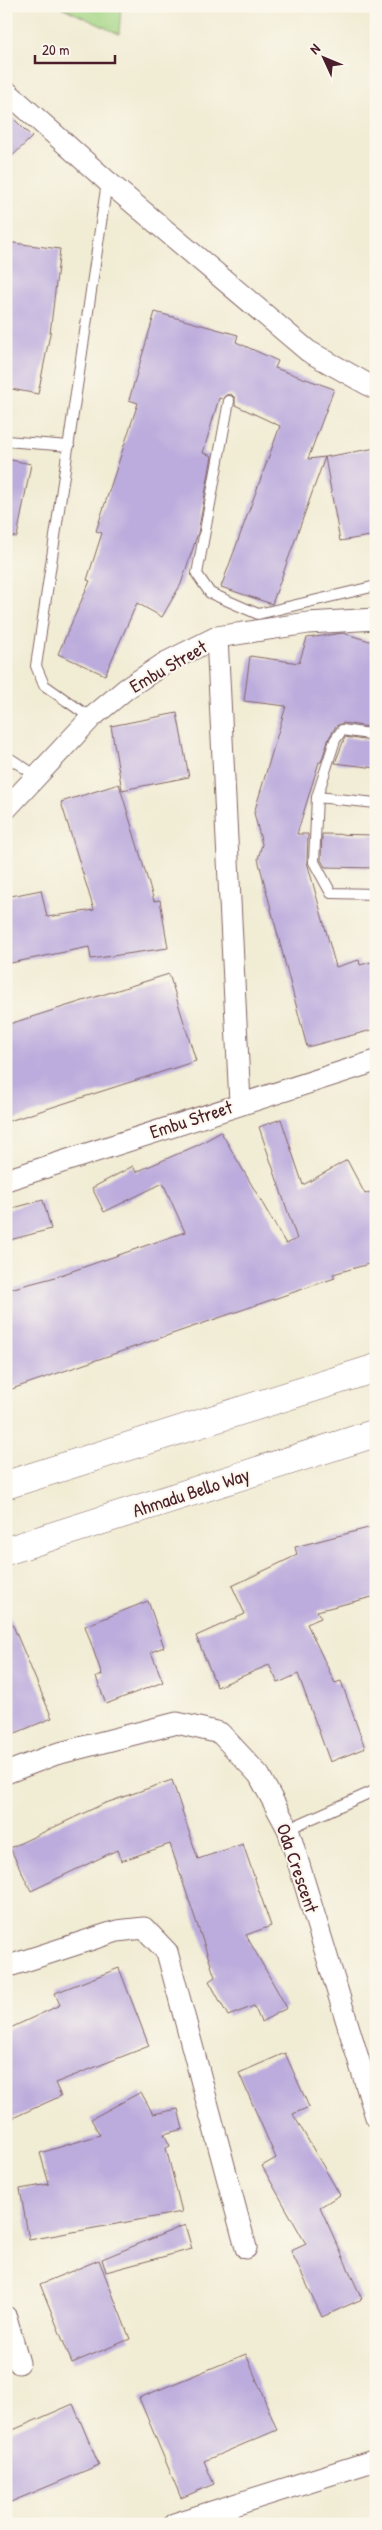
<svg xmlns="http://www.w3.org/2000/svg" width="382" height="2530" viewBox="0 0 382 2530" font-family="'Patrick Hand',sans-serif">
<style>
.green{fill:#a4d685;stroke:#777a58}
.building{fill:#bcacdd}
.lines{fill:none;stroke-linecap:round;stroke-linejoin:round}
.lane-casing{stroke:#846766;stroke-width:12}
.street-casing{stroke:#846766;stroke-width:23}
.primary-casing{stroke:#846766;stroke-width:29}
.lane{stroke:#fff;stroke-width:10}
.street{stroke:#fff;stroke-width:21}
.primary{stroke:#fff;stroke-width:28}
.labels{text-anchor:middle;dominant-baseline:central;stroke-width:4;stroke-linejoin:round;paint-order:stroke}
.street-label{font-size:19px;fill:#4a1f2b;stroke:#fbf7ec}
</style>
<rect width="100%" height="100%" fill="#fbf7ec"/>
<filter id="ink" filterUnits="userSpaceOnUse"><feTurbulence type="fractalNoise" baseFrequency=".02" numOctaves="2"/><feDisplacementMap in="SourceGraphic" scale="10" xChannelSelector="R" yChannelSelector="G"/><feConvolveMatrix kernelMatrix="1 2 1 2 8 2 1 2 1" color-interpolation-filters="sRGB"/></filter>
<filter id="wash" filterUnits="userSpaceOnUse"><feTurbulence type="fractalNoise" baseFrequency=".0096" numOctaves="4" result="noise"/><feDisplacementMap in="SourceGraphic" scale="20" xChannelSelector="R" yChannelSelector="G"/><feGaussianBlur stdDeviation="1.12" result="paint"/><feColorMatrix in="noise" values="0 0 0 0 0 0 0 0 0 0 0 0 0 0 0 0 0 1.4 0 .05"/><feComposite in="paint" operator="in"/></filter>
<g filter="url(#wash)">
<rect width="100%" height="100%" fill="#f1ecd4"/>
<path class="green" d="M 59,6 L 121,6 L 119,34 Z"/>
<g id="blocks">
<path class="building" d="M 6,111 L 32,137 L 6,162 Z
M 6,242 L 60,249 L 50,334 L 38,394 L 6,388 Z
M 155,312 L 238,335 L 236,342 L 278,361 L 275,368 L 334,389 L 308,459 L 325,457 L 272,604 L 221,587 L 280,426 L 235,405 L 235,398 L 231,394 L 226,395 L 222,399 L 219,398 L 203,453 L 212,456 L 198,533 L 181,584 L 162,617 L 137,603 L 105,675 L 58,654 L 90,581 L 87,580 L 102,533 L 96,531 L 138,403 L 129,400 Z
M 376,448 L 376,535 L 340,541 L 325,457 Z
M 6,459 L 31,464 L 17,537 L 6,536 Z
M 343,633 L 376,643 L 376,728 L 343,723 L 336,726 L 329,738 L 321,762 L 319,762 L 297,834 L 308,834 L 307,862 L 336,967 L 359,960 L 360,965 L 376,961 L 376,1029 L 307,1047 L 258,859 L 262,844 L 254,813 L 286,706 L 244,701 L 250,656 L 299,663 L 307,638 Z
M 177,713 L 189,777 L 122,790 L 111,726 Z
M 345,737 L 376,742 L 376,768 L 335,763 Z
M 119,784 L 154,901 L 160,900 L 168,948 L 91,959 L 89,947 L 6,964 L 6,897 L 41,890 L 47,917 L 94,910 L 61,802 Z
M 322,834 L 376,835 L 376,868 L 325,867 L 321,860 Z
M 169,974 L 196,1061 L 6,1122 L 6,1025 Z
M 281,1119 L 303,1185 L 347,1160 L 365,1194 L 376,1190 L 376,1262 L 333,1274 L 335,1278 L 6,1391 L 6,1290 L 52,1278 L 185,1232 L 163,1183 L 104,1212 L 92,1188 L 133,1166 L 136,1172 L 198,1145 L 221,1132 L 286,1244 L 297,1239 L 259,1127 Z
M 43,1200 L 51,1229 L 6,1241 L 6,1210 Z
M 376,1526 L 376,1596 L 317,1611 L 321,1618 L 307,1624 L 335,1683 L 341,1681 L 365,1748 L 330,1762 L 298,1674 L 278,1683 L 269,1665 L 217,1687 L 196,1636 L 245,1614 L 232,1586 L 297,1555 L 295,1547 Z
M 148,1601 L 164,1647 L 151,1652 L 163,1682 L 106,1704 L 96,1677 L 102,1675 L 85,1626 Z
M 6,1609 L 52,1718 L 6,1737 Z
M 172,1780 L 198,1859 L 243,1844 L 271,1926 L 246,1935 L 287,2008 L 261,2022 L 254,2006 L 228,2016 L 209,1981 L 215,1977 L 170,1844 L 121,1861 L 117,1850 L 31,1891 L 10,1848 L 103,1804 Z
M 119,1968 L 149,2046 L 55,2083 L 61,2096 L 6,2121 L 6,2030 L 60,2005 L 55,1993 Z
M 285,2053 L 309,2107 L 293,2114 L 340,2195 L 320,2207 L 362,2299 L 322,2317 L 291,2251 L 306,2244 L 262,2166 L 276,2158 L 239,2073 Z
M 141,2092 L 153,2114 L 178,2109 L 183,2129 L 164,2134 L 170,2146 L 166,2148 L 182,2212 L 29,2240 L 20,2189 L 49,2184 L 40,2153 L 100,2135 L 91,2119 Z
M 185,2225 L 192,2249 L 106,2272 L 102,2259 Z
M 99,2260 L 130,2339 L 72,2363 L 40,2284 Z
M 246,2354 L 277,2430 L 204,2461 L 214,2484 L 181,2498 L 139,2398 Z
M 73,2404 L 99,2465 L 6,2504 L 6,2433 Z"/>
</g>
</g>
<g filter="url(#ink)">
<use href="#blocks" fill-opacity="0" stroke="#846766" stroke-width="1"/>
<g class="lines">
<defs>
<path id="lane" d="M 229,401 L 197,574 L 210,593 L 258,614 L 376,586
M 6,441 L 69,446
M 91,718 L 44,685 L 36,666 L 107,182
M 376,735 L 342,730 L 335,740 L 317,797 L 314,862 L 331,893 L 376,894
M 6,756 L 37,776
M 317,797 L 376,803
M 288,1829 L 376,1790
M 376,1941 L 376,1943"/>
<path id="street" d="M 6,91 L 107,181 L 308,351 L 376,389
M 217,637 L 240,1103
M 6,809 L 91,718 L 126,689 L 165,663 L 217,637 L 308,623 L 376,619
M 6,1180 L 376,1061
M 6,1773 L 56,1754 L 177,1723 L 220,1733 L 259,1775 L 288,1829 L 376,2117
M 6,1967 L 117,1931 L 144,1928 L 167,1952 L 246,2248
M 6,2317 L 19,2363
M 174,2524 L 376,2460"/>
<path id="primary" d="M 6,1485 L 376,1368
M 6,1551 L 376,1433"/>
</defs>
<use href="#lane" class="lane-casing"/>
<use href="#street" class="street-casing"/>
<use href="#primary" class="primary-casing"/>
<use href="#lane" class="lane"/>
<use href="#street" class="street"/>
<use href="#primary" class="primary"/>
</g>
</g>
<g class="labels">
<g class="street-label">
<text transform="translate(168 666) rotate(-30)">Embu Street</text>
<text transform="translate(191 1119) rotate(-18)">Embu Street</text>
<text transform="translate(191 1492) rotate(-18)">Ahmadu Bello Way</text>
<text transform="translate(298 1868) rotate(71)">Oda Crescent</text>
</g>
</g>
<rect width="382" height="2530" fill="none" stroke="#fbf7ec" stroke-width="25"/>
<g transform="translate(324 58) rotate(314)" stroke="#fbf7ec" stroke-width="4" paint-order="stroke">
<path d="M0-4L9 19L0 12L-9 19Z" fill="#4a1f2b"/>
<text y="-8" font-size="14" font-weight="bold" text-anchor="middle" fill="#4a1f2b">N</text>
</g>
<path d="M35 55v8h80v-8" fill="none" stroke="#4a1f2b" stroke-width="2.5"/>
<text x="42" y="55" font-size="15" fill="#4a1f2b" stroke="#fbf7ec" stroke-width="4" paint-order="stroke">20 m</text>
</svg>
